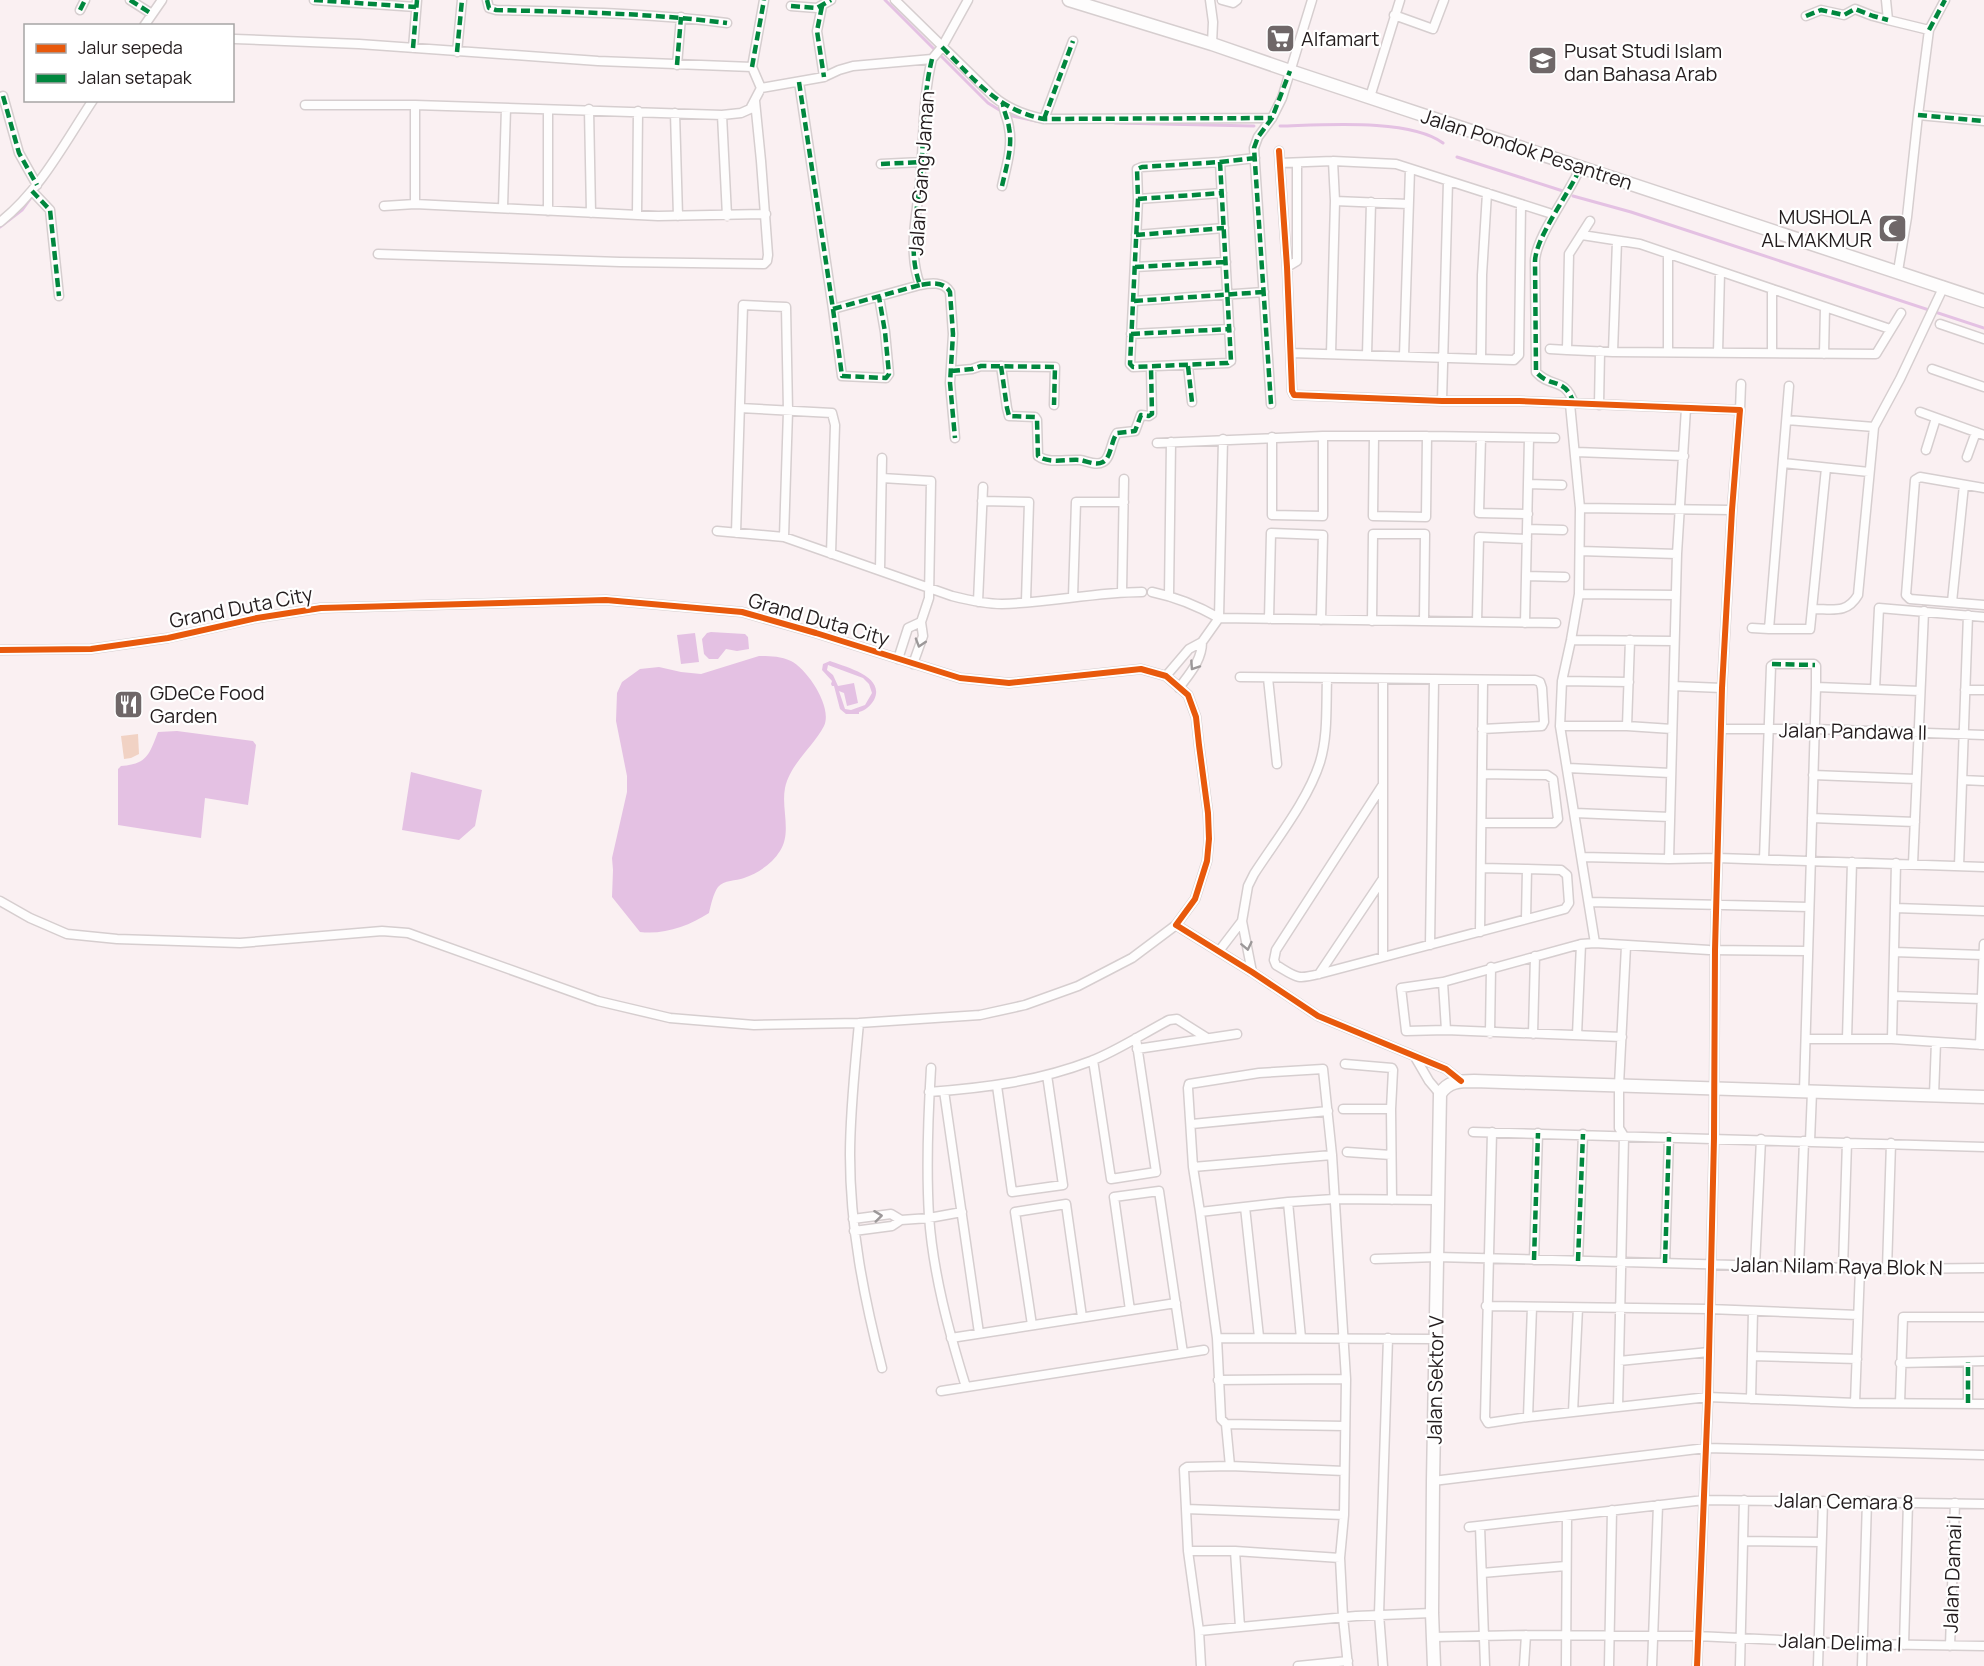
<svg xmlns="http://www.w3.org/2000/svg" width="1984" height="1666" viewBox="0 0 1984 1666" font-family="Manrope,sans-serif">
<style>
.green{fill:#f1d2c4}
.water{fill:#e4c1e3;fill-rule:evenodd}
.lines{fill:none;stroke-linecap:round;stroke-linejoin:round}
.stream{stroke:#e4c1e3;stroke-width:3}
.street-casing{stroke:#d6cecf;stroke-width:11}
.secondary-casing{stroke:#d6cecf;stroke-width:15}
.street{stroke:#fefdfd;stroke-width:8}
.secondary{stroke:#fefdfd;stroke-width:12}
.quiet{stroke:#00873e;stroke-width:4.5;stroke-dasharray:9 4.5;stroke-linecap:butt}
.cycleway-casing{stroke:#fff;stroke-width:10}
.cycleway{stroke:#e8590c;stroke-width:6}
.oneway{stroke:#9c9899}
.labels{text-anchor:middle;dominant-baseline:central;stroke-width:4.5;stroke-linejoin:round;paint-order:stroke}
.poi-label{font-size:20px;fill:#241d1e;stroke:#fff;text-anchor:start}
.street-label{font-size:20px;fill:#241d1e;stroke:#fff}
</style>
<rect width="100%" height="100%" fill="#faf0f2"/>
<path class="green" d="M 138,734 L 139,754 L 131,758 L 124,759 L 121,736 Z"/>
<path class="water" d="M 711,632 L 745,634 L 748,637 L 749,649 L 737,651 L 726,649 L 718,659 L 709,659 L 704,654 L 702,639 L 707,633 Z
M 695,633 L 699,662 L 681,664 L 677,635 Z
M 759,656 C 770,656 780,656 791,661 C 807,669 833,707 824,726 C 813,747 790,764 785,788 C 781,809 792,832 780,851 C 772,864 758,873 744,878 C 736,881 724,880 718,887 C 713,894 711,905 709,913 C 689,926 664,935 640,932 L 612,897 L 613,870 L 612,858 L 627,792 L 627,776 L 616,721 L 617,693 L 622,682 L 640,669 L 659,667 L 681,672 L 701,674 Z
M 830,661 C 845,667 886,676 874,700 C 870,706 866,710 859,712 L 859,714 L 846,714 L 840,709 L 834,686 L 832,686 L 831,684 L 832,681 L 822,670 L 823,664 ZM 828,665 L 863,678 L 869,684 L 872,693 L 865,705 L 851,710 L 845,709 L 839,691 L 844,693 L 847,706 L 858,703 L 854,683 L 838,686 L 833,675 L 827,670 Z
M 177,731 L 253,741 L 256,745 L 248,805 L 205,798 L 201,838 L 118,825 L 118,769 L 121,766 C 147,764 149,755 158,732 Z
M 411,772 L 482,790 L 475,826 L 459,840 L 402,830 Z"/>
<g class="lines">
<path class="stream" d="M 885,0 L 988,103 L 1001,111
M 1008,115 L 1036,121
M 1115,123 L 1254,126
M 1280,126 C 1322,125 1410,118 1443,143
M 1457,157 L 1566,192
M 1573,196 L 1631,212 L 1984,328
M 0,227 L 22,210 L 30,199"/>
<defs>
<path id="street" d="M 130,0 L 152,14
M 314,0 L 416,7
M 487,0 L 489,8 L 496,10 C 573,12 650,13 727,23
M 895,0 L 993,96 C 1008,109 1024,115 1044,119 L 1272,118
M 1210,0 L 1213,22 L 1212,44
M 1222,0 L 1233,3 L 1237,0
M 1886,0 L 1888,20 L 1929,30 L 1918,115 L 1907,217 L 1898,271
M 791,6 L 817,8 L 831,0
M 822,6 L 817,31 L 824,77
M 80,10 L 85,0
M 1394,15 L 1433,29 L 1444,0
M 1806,16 L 1821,10 L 1844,15 L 1855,9 L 1873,16 L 1888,20
M 144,26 L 162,0
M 1929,30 L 1945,0
M 235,39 L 359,44 L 598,61 L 752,67 L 761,88 L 750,109 L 741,113 L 722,115 L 415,105 L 305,105
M 413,48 L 417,0
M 457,52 L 462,0
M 932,59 C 923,96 924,133 921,170 C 919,209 906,247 920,285 C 930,283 944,281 950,292 L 953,334 L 950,383 L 955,438
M 677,65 L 681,17
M 752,67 L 764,0
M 799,82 L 833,309 L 920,285
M 761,88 L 824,77 L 839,70 L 853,66 L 932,59 L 942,47 L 968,0
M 3,96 L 19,153 L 37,185
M 1370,97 L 1400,0
M 415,105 L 415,204 L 658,216 L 766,214
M 589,109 L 591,213
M 675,113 L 678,216
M 722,115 L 727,216
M 1918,115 L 1984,121
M 1044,119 L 1073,41
M 1279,151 L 1287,267 L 1292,391 L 1294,395 L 1442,401 L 1519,401 L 1740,410 L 1732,510 L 1722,688 L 1715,950 L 1714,1138 L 1708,1398 L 1697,1666
M 1220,162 L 1231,361 L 1228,363 L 1133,367 L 1130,364 L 1138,199 L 1137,169 L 1142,167 Z
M 1220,162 L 1255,158
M 1280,163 L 1333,161 L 1396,164 L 1549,213
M 881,164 L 922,162
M 1002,186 C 1006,168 1013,146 1009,128 C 1008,119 1004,113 1003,104
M 32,191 L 50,210 L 59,296
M 1138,199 L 1222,193
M 1335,201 L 1408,204
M 384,206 L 415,204
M 503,207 L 506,108
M 548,211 L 548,110
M 637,214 L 638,111
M 1590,221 L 1569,254 L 1567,350 L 1613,352 L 1876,354 L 1901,313
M 0,222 C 40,191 65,142 93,100
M 1136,235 L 1224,228
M 1582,235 L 1640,244 L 1890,329
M 378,254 L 620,262 L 764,264 L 767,261 L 768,255 L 761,161 L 755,101
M 1135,267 L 1226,262
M 1287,267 L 1297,261 L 1297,163
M 1772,289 L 1772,353
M 1134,301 L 1264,292
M 833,309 L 842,376 L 886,378 L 889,374 L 885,332 L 879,297
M 1940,324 L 1984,339
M 1131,334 L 1230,329
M 1550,349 L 1567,350
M 1613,352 L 1617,241
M 1668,352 L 1668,254
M 1291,353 L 1514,360 L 1519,355 L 1519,351 L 1521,204
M 1718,353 L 1720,272
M 1331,354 L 1335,201 L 1333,161
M 1824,354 L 1825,307
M 1367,355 L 1371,202
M 1404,356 L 1410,169
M 1481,358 L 1482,275 L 1487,193
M 1001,366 L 1007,408 L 1009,416 L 1035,417 L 1037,420 L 1038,456 C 1049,464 1067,459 1080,460 C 1087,461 1096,466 1103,462 C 1111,458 1111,441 1117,433 L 1135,431 L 1141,415 L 1149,416 L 1152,414 L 1151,368
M 1188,366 L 1192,402
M 1932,369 L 1984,387
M 951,371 L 972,369 L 981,366 L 1055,367 L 1054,405
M 1789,386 L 1769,629 L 1810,629 L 1826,468
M 1442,401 L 1448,181
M 1271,404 L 1254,148 L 1258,137 L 1272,118 L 1282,98 L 1312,0
M 1570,404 L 1580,508 L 1579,594 L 1571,640 L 1562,681 L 1560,726 L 1595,943
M 1574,404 C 1565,376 1551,389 1536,372 L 1535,261 C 1536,236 1570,193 1581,166
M 1599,405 L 1600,351
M 740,408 L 832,413 L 835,425 L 831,554
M 1740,410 L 1741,384
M 1920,412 L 1984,435
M 1787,420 L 1874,427 L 1900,379 L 1944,286
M 1374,436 L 1373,516 L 1426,517 L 1427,436
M 1272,437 L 1272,515 L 1323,516 L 1323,436
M 1481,437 L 1479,513 L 1528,514
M 1157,443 L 1323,436 L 1427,436 L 1555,438
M 1926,450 L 1936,418
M 1576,452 L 1684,456
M 1967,457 L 1976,432
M 1783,463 L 1869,472
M 882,478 L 931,481 L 929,598 L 921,622 L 923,636 L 913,664
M 1528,484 L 1562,485
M 1984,488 L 1920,477 L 1915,480 L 1906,595 L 1910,599 L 1984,605
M 982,501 L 1029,502 L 1026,601
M 1580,508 L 1732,510
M 1527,529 L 1563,530
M 717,531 L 784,537 L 952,596 C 968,600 985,604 1002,604 C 1049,603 1095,592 1142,592
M 736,533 L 743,305 L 786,307 L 788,411 L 784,537
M 1580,551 L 1677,554
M 880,570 L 882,458
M 1526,576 L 1565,577
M 1122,592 L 1124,479
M 1152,592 C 1176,597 1198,606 1219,618 L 1556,623
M 1579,594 L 1676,595
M 1169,596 L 1171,442
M 1073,597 L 1076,502 L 1124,502
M 978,602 L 983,487
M 1952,602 L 1964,485
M 1813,609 C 1833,609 1847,614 1858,595 L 1874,427
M 1269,619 L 1271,533 L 1323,535 L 1321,620
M 1372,621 L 1373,534 L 1425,534 L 1424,621
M 1477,622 L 1479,537 L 1527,539
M 1525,623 L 1529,438
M 1752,628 L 1769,629
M 1571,640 L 1674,641
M 0,650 L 91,649 L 168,638 L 257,618 L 321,608 L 606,600 L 742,612 L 816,633 L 960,678 L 1009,683 L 1141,669 L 1166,676 L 1188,695 L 1196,717 L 1199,745 L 1208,813 L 1209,839 L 1207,861 L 1195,899 L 1176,925 L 1252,972 L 1318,1016 L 1446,1069 L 1461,1081
M 898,659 L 908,628 L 921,622
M 1166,676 L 1189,649 L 1202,642 L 1219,618 L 1223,439
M 1240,677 L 1535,680 L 1540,682 L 1542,688 L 1544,722 L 1542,726 L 1482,729
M 1268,678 L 1277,764
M 1562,681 L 1629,682
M 1674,686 L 1722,688
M 1816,687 L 1920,691
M 1179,688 C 1190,673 1202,660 1202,642
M 1875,689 L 1879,608 L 1984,617
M 1965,690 L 1984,690
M 1560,726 L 1627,726 L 1672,729
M 1627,726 L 1630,640
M 1722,729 L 1814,729 L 1984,735
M 1568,768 L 1670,773
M 1813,775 L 1916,779
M 1962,780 L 1984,781
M 1382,786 L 1276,950 L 1274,960 L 1276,965 C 1296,977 1296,980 1319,974 L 1565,909 L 1569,903 L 1567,875 L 1561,870 L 1527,869
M 1575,813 L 1670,817
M 1812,818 L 1915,822
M 1482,823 L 1554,823 L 1558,819 L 1553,779 L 1547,775 L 1482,774
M 1582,857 L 1669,859 L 1717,858 L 1984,867
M 1669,859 L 1677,554 L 1686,408
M 1764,859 L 1771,666 L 1774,664 L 1814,664 L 1816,666 L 1816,687 L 1804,1091
M 1913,864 L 1924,611
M 1959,866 L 1968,615
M 1481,868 L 1527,869 L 1526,919
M 0,901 L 30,918 L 67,934 L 117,939 L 240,943 L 382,931 L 408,933 L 598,1001 L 670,1018 L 754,1025 L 859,1023 L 980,1015 L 1025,1005 L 1078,986 L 1132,958 L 1176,925
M 1589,902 L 1809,907
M 1895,908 L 1984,911
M 1480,932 L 1483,680
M 1430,945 L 1434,680
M 1219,951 L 1242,921
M 1894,952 L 1983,955
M 1383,957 L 1383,680
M 1252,972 L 1242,921 L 1248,886 L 1254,874 C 1276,840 1308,800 1320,762 C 1328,736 1326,706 1327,679
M 1319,974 L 1382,880
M 1443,982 L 1401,988 L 1406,1031 L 1446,1030 L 1622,1037
M 1893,996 L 1982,999
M 859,1023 C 855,1067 850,1111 850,1155 C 850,1228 864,1298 882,1368
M 1446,1030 L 1443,982 L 1581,944 L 1595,943 L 1709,950 L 1808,951
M 1490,1033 L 1491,967
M 1533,1034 L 1535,956
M 1577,1035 L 1581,944
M 1806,1039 L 1892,1039 L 1984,1045
M 1847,1039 L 1852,862
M 1892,1039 L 1896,863
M 1980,1045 L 1984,944
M 1137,1049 L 1237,1034
M 1415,1057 L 1429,1081 L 1440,1094
M 1093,1060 L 1111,1179 L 1156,1172 L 1136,1038
M 1345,1064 L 1392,1068 L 1393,1070 L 1391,1109 L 1392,1200
M 931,1068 C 928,1117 926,1167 929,1216 C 933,1274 949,1332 966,1387
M 997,1086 L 1012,1192 L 1063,1185 L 1047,1075
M 944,1091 L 979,1333
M 929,1092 C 985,1088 1039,1081 1091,1061 C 1117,1051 1144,1033 1169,1020 L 1177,1019 L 1207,1038
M 1934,1095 L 1936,1042
M 1343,1109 L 1391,1109
M 1192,1124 L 1328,1111
M 1473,1132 L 1984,1147
M 1492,1132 L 1485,1418 L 1488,1423 L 1528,1417 L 1708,1397 L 1855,1403 L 1984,1404
M 1810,1141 L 1812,1092
M 1347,1152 L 1391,1155
M 1193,1167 L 1332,1155
M 1288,1202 L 1301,1338
M 1245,1207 L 1259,1337
M 1200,1212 L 1193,1167 L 1188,1088 L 1189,1084 L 1259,1073 L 1323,1069 L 1332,1155 L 1346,1379 L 1344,1515 L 1340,1558 L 1343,1617 L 1348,1666
M 853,1219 L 891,1214 L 901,1220
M 854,1231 L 892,1226 L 901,1220 L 929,1218 L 962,1212
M 1375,1259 L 1437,1257 L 1887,1269 L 1984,1268
M 1534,1260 L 1538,1133
M 1578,1261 L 1583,1134
M 1665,1263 L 1669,1137
M 1755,1266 L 1761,1139
M 1799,1267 L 1804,1141
M 1843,1268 L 1847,1142
M 1887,1269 L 1891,1143
M 1486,1306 L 1709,1309 L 1858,1315
M 1130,1310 L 1114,1197 L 1159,1191 L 1183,1353
M 1032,1325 L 1015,1212 L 1066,1204 L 1082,1317
M 951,1338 L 1176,1303
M 1217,1338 L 1221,1419 L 1226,1424 L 1345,1426
M 1435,1339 L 1217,1338 L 1200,1212 L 1288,1202 L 1334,1199 L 1438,1200
M 1752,1356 L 1857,1359
M 1619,1361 L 1709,1352
M 1900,1363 L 1984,1361
M 1218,1380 L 1346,1379
M 941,1391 L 1204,1350
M 1751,1399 L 1753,1311
M 1855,1403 L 1860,1268
M 1900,1403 L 1903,1317 L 1984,1317
M 1968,1403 L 1968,1362
M 1618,1407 L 1624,1136 L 1619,1128 L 1619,1085 L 1626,946
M 1573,1412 L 1578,1308
M 1528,1417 L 1532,1307
M 1226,1424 L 1230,1466
M 1433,1481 L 1706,1448 L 1984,1455
M 1186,1509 L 1184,1469 L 1187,1467 L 1230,1466 L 1344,1471
M 1480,1526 L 1485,1666
M 1469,1527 L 1704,1500 L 1984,1504
M 1743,1541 L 1821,1542
M 1188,1551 L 1235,1551 L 1340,1558
M 1235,1551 L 1240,1627
M 1482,1573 L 1566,1566
M 1199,1631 L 1356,1616 L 1432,1613
M 1432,1637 L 1526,1635 L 1697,1636 L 1863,1644 L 1984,1646
M 1904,1645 L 1908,1502
M 1950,1646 L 1955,1503
M 1201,1666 L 1199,1631 L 1188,1551 L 1186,1509 L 1344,1515
M 1298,1666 L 1348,1661
M 1383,1666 L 1379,1614 L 1388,1338
M 1524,1666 L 1526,1635
M 1566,1666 L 1567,1516
M 1609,1666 L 1612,1510
M 1652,1666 L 1658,1505
M 1740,1666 L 1744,1500
M 1818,1666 L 1823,1501
M 1862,1666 L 1867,1501"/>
<path id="secondary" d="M 1069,0 L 1212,44 L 1290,71 L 1984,301
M 1434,1666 L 1432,1613 L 1433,1481 L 1440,1094 C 1448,1081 1460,1081 1474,1081 L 1984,1097"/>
</defs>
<use href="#street" class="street-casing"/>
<use href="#secondary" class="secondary-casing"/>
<use href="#street" class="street"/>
<use href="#secondary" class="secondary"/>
<path class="quiet" d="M 130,0 L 152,14
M 314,0 L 416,7
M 487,0 L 489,8 L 496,10 C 573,12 650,13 727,23
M 791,6 L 817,8 L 831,0
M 822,6 L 817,31 L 824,77
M 80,10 L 85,0
M 1806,16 L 1821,10 L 1844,15 L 1855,9 L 1873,16 L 1888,20
M 1929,30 L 1945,0
M 942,47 C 974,79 997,110 1044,119 L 1272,118
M 413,48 L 417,0
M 457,52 L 462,0
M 932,59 C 923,96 924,133 921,170 C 919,209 906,247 920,285 C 930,283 944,281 950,292 L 953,334 L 950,383 L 955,438
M 677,65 L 681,17
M 752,67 L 764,0
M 799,82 L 833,309 L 920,285
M 3,96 L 19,153 L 37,185
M 1918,115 L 1984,121
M 1044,119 L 1073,41
M 1220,162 L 1231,361 L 1228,363 L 1133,367 L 1130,364 L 1138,199 L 1137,169 L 1142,167 Z
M 1220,162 L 1255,158
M 881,164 L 922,162
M 1002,186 C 1006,168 1013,146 1009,128 C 1008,119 1004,113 1003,104
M 32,191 L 50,210 L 59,296
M 1138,199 L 1222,193
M 1136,235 L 1224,228
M 1135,267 L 1226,262
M 1134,301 L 1264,292
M 833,309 L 842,376 L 886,378 L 889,374 L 885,332 L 879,297
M 1131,334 L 1230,329
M 1001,366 L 1007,408 L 1009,416 L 1035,417 L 1037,420 L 1038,456 C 1049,464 1067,459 1080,460 C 1087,461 1096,466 1103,462 C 1111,458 1111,441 1117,433 L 1135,431 L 1141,415 L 1149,416 L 1152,414 L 1151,368
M 1188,366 L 1192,402
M 951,371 L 972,369 L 981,366 L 1055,367 L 1054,405
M 1271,404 L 1254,148 L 1258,137 L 1272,118 L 1290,71
M 1574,404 C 1565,376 1551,389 1536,372 L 1535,261 C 1536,236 1570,193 1581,166
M 1772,664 L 1815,665
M 1534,1260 L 1538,1133
M 1578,1261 L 1583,1134
M 1665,1263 L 1669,1137
M 1968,1403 L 1968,1362"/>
<defs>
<path id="cycleway" d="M 1279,151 L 1287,267 L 1292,391 L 1294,395 L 1442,401 L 1519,401 L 1740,410 L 1732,510 L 1722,688 L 1715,950 L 1714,1138 L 1708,1398 L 1697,1666
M 0,650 L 91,649 L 168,638 L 257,618 L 321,608 L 606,600 L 742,612 L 816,633 L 960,678 L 1009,683 L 1141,669 L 1166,676 L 1188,695 L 1196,717 L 1199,745 L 1208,813 L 1209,839 L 1207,861 L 1195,899 L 1176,925 L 1252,972 L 1318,1016 L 1446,1069 L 1461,1081"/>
</defs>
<use href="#cycleway" class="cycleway-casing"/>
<use href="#cycleway" class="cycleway"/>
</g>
<defs><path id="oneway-chevron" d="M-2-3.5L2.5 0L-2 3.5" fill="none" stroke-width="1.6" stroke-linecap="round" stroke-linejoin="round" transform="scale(1.5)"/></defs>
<g class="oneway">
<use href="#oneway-chevron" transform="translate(920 643) rotate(107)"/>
<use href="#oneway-chevron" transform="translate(1194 666) rotate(124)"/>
<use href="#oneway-chevron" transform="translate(1247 946) rotate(78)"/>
<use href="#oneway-chevron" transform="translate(878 1216) rotate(-7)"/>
</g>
<defs>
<symbol id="supermarket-square" viewBox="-11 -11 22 22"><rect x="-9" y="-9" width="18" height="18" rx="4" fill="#6f6768" stroke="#fff"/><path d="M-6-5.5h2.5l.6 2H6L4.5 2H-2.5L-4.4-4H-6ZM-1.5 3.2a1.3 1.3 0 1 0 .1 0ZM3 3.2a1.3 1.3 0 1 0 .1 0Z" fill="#fff"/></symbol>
<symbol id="university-square" viewBox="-11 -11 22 22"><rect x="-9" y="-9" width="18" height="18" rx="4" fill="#6f6768" stroke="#fff"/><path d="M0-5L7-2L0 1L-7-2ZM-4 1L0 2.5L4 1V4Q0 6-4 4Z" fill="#fff"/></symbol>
<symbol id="mosque-square" viewBox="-11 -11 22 22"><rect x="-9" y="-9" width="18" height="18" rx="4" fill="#6f6768" stroke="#fff"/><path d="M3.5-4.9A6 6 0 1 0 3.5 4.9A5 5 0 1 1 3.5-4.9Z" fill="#fff"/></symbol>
<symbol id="restaurant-square" viewBox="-11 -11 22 22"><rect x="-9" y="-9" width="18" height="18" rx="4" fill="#6f6768" stroke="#fff"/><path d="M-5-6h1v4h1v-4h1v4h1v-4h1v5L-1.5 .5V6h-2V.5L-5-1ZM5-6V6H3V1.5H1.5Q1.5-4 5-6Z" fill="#fff"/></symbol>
</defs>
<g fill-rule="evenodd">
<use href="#supermarket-square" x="1264" y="22" width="33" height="33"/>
<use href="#university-square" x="1526" y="44" width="33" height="33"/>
<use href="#mosque-square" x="1876" y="212" width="33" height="33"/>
<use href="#restaurant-square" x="112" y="688" width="33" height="33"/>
</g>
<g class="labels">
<g class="poi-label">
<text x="1301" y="38">Alfamart</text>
<text x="1564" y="50">Pusat Studi Islam<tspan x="1564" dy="23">dan Bahasa Arab</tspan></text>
<text x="1872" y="216" text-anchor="end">MUSHOLA<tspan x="1872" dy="23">AL MAKMUR</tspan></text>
<text x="150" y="692">GDeCe Food<tspan x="150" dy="23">Garden</tspan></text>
</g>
<g class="street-label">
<text transform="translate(1527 149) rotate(18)">Jalan Pondok Pesantren</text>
<text transform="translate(921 173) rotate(-86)">Jalan Gang Jaman</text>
<text transform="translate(241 607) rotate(-11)">Grand Duta City</text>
<text transform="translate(819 619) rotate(16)">Grand Duta City</text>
<text transform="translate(1853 731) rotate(1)">Jalan Pandawa II</text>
<text transform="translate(1837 1266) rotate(1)">Jalan Nilam Raya Blok N</text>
<text transform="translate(1435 1380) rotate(-89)">Jalan Sektor V</text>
<text transform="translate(1844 1501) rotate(1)">Jalan Cemara 8</text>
<text transform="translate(1952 1574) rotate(-88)">Jalan Damai I</text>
<text transform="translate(1840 1642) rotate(2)">Jalan Delima I</text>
</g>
</g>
<rect x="24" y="24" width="210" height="78" fill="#ffffff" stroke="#a7a5a5" stroke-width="1.5"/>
<rect x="36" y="44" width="30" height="9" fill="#e8590c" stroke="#a7a5a5" stroke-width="1.5"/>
<text x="78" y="54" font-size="18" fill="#241d1e">Jalur sepeda</text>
<rect x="36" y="74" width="30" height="9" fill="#00873e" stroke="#a7a5a5" stroke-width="1.5"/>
<text x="78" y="84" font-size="18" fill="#241d1e">Jalan setapak</text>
</svg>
